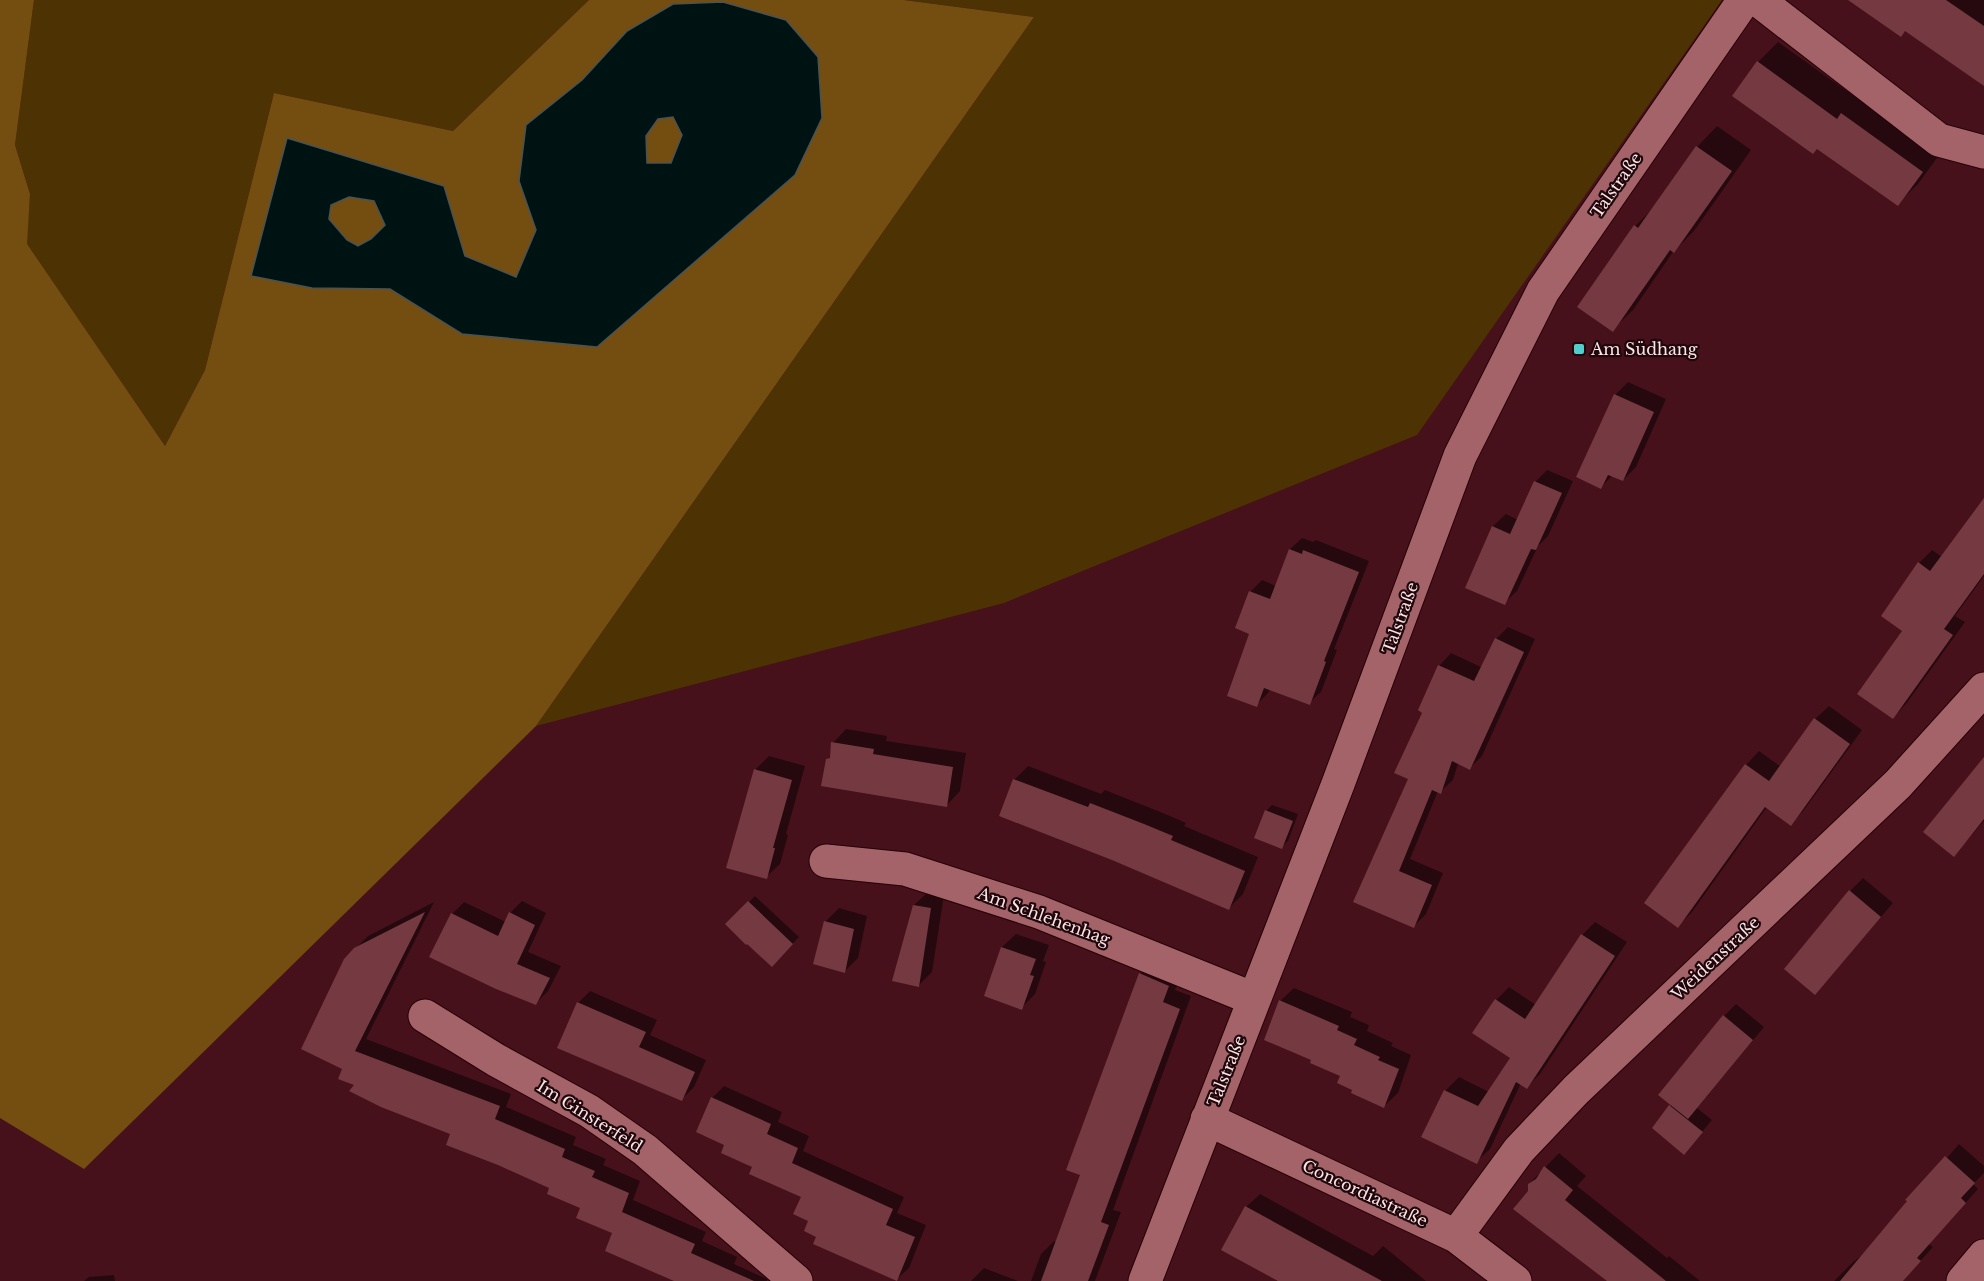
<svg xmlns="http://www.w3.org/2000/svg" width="1984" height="1281" viewBox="0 0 1984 1281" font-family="'Libre Baskerville',serif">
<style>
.green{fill:#4d3203}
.forest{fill:#744e11;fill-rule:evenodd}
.water{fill:#001313;stroke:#4b5252;stroke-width:1.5;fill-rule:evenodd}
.shadow{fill:#0007}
.building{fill:#753a41}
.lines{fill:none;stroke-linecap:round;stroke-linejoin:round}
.minor-casing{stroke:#260107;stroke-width:35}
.minor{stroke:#a36369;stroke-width:33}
.poi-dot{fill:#52cdcc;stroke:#1f070b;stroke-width:2}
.labels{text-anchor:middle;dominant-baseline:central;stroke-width:4.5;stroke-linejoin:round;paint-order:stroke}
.street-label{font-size:16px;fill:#fbe4e5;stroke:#1f070b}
.poi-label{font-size:16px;fill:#fbe4e5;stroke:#1f070b;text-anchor:start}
</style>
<rect width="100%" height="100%" fill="#47111b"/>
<path class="green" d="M 34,0 L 589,0 L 453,131 L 274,93 L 205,370 L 165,446 L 26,244 L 30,194 L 15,145 Z
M 904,0 L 1722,0 L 1417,435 L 1004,603 L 536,726 L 1034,17 Z"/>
<path class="forest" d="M 0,0 L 34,0 L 15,145 L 30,194 L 27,244 L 165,446 L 205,370 L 274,93 L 453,131 L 589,0 L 904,0 L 1034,17 L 536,726 L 84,1169 L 0,1118 ZM 627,31 L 795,175 L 462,334 L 390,289 L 252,276 L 287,139 L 444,186 L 465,256 L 516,277 L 536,230 L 519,181 L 582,80 Z
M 673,117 L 682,135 L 671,164 L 646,163 L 646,136 L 658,119 Z
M 349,197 L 374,201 L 385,225 L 371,239 L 358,246 L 347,240 L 329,219 L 331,205 Z"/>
<path class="water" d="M 723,2 L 786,20 L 818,57 L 822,118 L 795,175 L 597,347 L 462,334 L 390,289 L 312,288 L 251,276 L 287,138 L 444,186 L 465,256 L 516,277 L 536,230 L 519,181 L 526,125 L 582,80 L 627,31 L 673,4 ZM 673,117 L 682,135 L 671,163 L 647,163 L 646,136 L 658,119 ZM 349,197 L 374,201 L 385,225 L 371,239 L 358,246 L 347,240 L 329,219 L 331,205 Z"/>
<path class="shadow" d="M 1851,0 L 1984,0 L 1984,80 L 1906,30 Z
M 1778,42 L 1858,99 L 1863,94 L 1942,151 L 1918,184 L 1897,204 L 1817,147 L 1758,62 Z
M 1717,126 L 1751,150 L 1694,231 L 1673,252 L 1633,310 L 1612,330 L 1579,307 L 1635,226 L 1657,205 L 1697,147 Z
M 1628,382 L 1666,399 L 1636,467 L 1623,480 L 1613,475 L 1601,487 L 1615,395 Z
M 1547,470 L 1573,481 L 1548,536 L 1538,546 L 1517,591 L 1504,603 L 1467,587 L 1493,526 L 1506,514 L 1518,520 L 1535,482 Z
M 1984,499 L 1984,576 L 1955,616 L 1965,622 L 1906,704 L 1893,717 L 1904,631 L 1919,563 L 1932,550 L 1942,557 Z
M 1302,538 L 1313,542 L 1316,540 L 1369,561 L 1334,649 L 1337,650 L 1321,692 L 1309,703 L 1270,689 L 1268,693 L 1256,705 L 1251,633 L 1250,592 L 1262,580 L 1276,586 L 1290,549 Z
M 1508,627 L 1535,639 L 1482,756 L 1470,768 L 1458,763 L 1453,780 L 1440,792 L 1438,791 L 1410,859 L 1443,873 L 1426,914 L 1414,926 L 1355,901 L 1409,778 L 1424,712 L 1439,666 L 1451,653 L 1483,668 L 1496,639 Z
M 1829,706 L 1862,730 L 1804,810 L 1791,824 L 1767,807 L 1692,912 L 1678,926 L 1746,765 L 1759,751 L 1781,767 L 1815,719 Z
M 846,729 L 887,736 L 886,741 L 966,753 L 960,791 L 947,805 L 828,759 L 831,756 L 833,743 Z
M 769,756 L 805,766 L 786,834 L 788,835 L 780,864 L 766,877 L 755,770 Z
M 1984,759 L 1984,821 L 1954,855 Z
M 1028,766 L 1101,794 L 1105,790 L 1158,811 L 1186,823 L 1184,826 L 1258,857 L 1243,894 L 1229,908 L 1014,780 Z
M 1272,805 L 1298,814 L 1288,841 L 1281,847 L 1266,811 Z
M 1863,878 L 1893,903 L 1815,993 L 1850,891 Z
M 928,892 L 944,895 L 932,972 L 918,986 L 914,905 Z
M 755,896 L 799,937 L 772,965 L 727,924 Z
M 522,901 L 546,913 L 528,952 L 561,966 L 548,991 L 535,1004 L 452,914 L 464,902 L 506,922 L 510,913 Z
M 434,902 L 366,1039 L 511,1094 L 506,1107 L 576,1137 L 573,1145 L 606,1159 L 603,1165 L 640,1181 L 633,1200 L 706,1232 L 702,1241 L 737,1257 L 734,1264 L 767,1279 L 767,1281 L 677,1281 L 582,1207 L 551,1187 L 452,1133 L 356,1084 L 344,1069 L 355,949 L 368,936 Z
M 839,908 L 867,916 L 858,958 L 845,971 L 825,922 Z
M 1595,922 L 1627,942 L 1540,1074 L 1527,1087 L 1521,1083 L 1490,1149 L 1476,1162 L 1423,1137 L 1445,1091 L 1459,1077 L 1489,1092 L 1512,1058 L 1496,1000 L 1509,987 L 1536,1005 L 1582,935 Z
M 1016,934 L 1049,945 L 1043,961 L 1046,962 L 1035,994 L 1021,1008 L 985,995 L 1002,947 Z
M 1153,961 L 1181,974 L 1175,990 L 1191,996 L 1113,1210 L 1121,1212 L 1095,1281 L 1031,1281 L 1041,1254 L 1054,1241 L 1057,1243 L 1082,1175 L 1140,974 Z
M 1294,988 L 1352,1012 L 1350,1017 L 1369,1025 L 1367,1031 L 1393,1043 L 1391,1046 L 1411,1055 L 1398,1093 L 1384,1106 L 1354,1089 L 1280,1001 Z
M 590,991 L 657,1020 L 650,1035 L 706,1060 L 694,1087 L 682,1099 L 578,1003 Z
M 1736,1004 L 1764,1027 L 1697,1108 L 1712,1120 L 1684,1153 L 1654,1128 L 1672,1104 L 1724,1016 Z
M 724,1086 L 782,1112 L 778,1122 L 809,1136 L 803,1151 L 904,1197 L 897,1213 L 926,1225 L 909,1268 L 896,1280 L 818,1236 L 810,1221 L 803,1196 L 754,1166 L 726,1144 L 712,1098 Z
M 1959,1144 L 1984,1166 L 1984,1173 L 1973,1184 L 1978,1189 L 1929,1244 L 1933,1247 L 1902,1281 L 1834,1281 L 1853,1262 L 1865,1253 Z
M 1559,1153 L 1586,1176 L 1577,1186 L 1667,1258 L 1669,1256 L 1700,1281 L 1612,1281 L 1530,1191 L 1529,1184 Z
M 1260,1194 L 1373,1256 L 1383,1246 L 1426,1281 L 1282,1281 L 1246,1207 Z
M 984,1268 L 1018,1281 L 971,1281 Z
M 114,1275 L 115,1281 L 84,1281 L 89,1277 Z"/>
<path class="building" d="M 1848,0 L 1946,0 L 1984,26 L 1984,86 L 1905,31 L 1901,37 Z
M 1757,61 L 1837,119 L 1841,113 L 1923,172 L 1898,206 L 1817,149 L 1813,154 L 1732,96 Z
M 1696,146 L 1732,171 L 1674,253 L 1670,250 L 1613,332 L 1577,307 L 1634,225 L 1638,228 Z
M 1614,394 L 1654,412 L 1623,481 L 1608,475 L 1601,489 L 1576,477 Z
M 1534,481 L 1562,493 L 1536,550 L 1531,549 L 1505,605 L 1465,588 L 1492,526 L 1510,534 Z
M 1984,498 L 1984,574 L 1944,629 L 1953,635 L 1893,719 L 1857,694 L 1902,631 L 1881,616 L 1918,562 L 1930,571 Z
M 1289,549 L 1302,554 L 1303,550 L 1359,572 L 1324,661 L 1326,662 L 1310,705 L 1264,688 L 1257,707 L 1227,696 L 1249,634 L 1235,628 L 1249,591 L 1270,599 Z
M 1495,638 L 1524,652 L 1470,770 L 1452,761 L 1441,794 L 1432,790 L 1399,871 L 1432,885 L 1414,928 L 1353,902 L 1408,779 L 1394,773 L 1422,713 L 1418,710 L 1438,665 L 1474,681 Z
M 1814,718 L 1850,744 L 1791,826 L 1765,807 L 1678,928 L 1644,903 L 1745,764 L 1769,781 Z
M 831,742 L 874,749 L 873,754 L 953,767 L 947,807 L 821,786 L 826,759 L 830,758 Z
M 1984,757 L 1984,819 L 1954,857 L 1923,832 Z
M 754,769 L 792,780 L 773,848 L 775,848 L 767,879 L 726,868 Z
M 1013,779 L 1088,807 L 1090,803 L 1144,824 L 1173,836 L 1171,840 L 1245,871 L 1229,910 L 1112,860 L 999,816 Z
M 1265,810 L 1293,821 L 1282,849 L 1254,838 Z
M 1849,890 L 1881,917 L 1815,995 L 1784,969 Z
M 748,901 L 793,944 L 772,967 L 747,944 L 746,945 L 725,924 Z
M 913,905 L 931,908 L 919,987 L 892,981 Z
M 425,912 L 355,1051 L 500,1106 L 495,1119 L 565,1149 L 562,1157 L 595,1171 L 592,1177 L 629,1193 L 622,1212 L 695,1244 L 691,1253 L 754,1281 L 674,1281 L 605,1251 L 612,1233 L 576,1218 L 580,1208 L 547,1194 L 549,1188 L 498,1165 L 446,1145 L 450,1134 L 381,1107 L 349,1091 L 354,1085 L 338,1079 L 342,1069 L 301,1049 L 344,959 L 354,948 Z
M 509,912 L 535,925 L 517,964 L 550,978 L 536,1005 L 496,989 L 429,957 L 451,913 L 498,936 Z
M 824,921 L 854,929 L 845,973 L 813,964 Z
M 1581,934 L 1615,956 L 1527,1089 L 1516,1082 L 1477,1164 L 1421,1137 L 1444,1090 L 1478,1106 L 1510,1058 L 1472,1033 L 1495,999 L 1525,1019 Z
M 1001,947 L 1036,959 L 1030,975 L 1034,976 L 1022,1010 L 984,996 Z
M 1139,973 L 1169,986 L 1163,1002 L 1180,1009 L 1101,1222 L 1109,1225 L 1088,1281 L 1041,1281 L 1080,1175 L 1066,1170 Z
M 1279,1000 L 1339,1026 L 1337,1030 L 1357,1039 L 1354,1045 L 1380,1057 L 1378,1060 L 1399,1069 L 1384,1108 L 1351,1093 L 1352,1090 L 1337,1083 L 1340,1076 L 1310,1063 L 1311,1060 L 1264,1040 Z
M 577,1002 L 646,1032 L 639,1047 L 695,1072 L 682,1101 L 557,1048 Z
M 1723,1015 L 1753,1040 L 1688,1119 L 1658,1095 Z
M 711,1097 L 771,1124 L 767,1134 L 798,1148 L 792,1163 L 893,1209 L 886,1225 L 915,1237 L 897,1281 L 813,1244 L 816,1237 L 804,1231 L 808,1221 L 793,1214 L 801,1197 L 749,1174 L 752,1167 L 721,1153 L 724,1145 L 696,1132 Z
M 1669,1105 L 1703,1132 L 1684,1155 L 1652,1128 Z
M 1945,1156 L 1975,1183 L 1961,1198 L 1966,1203 L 1917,1258 L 1921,1261 L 1903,1281 L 1840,1281 L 1907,1201 L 1905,1200 Z
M 1544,1166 L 1573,1190 L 1565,1200 L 1666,1281 L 1607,1281 L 1513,1209 L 1528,1191 L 1528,1184 L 1536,1179 Z
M 1245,1206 L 1285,1228 L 1382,1281 L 1278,1281 L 1221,1250 Z"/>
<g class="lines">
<defs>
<path id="minor" d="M 1758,0 L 1939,140 L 1984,152
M 826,861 L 905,869 L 1039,912 L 1254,999
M 425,1016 L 496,1060 L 589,1111 L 645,1150 L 796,1281
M 1207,1119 L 1456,1236 L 1515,1281
M 1456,1236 L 1519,1150 L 1576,1090 L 1898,784 L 1984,689
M 1145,1281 L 1338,784 L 1460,456 L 1543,291 L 1744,0
M 1963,1281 L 1984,1256"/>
</defs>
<use href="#minor" class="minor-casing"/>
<use href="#minor" class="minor"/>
</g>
<rect class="poi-dot" x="1573" y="343" width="12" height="12" rx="3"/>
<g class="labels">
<g class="street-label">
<text transform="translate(1616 185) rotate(-55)">Talstraße</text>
<text transform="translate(1400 618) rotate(-70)">Talstraße</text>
<text transform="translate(1044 916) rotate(20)">Am Schlehenhag</text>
<text transform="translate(1715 958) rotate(-43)">Weidenstraße</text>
<text transform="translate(1226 1071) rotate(-68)">Talstraße</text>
<text transform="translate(590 1116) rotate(32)">Im Ginsterfeld</text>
<text transform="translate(1365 1193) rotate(25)">Concordiastraße</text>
</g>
<g class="poi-label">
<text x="1591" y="349">Am Südhang</text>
</g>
</g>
</svg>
